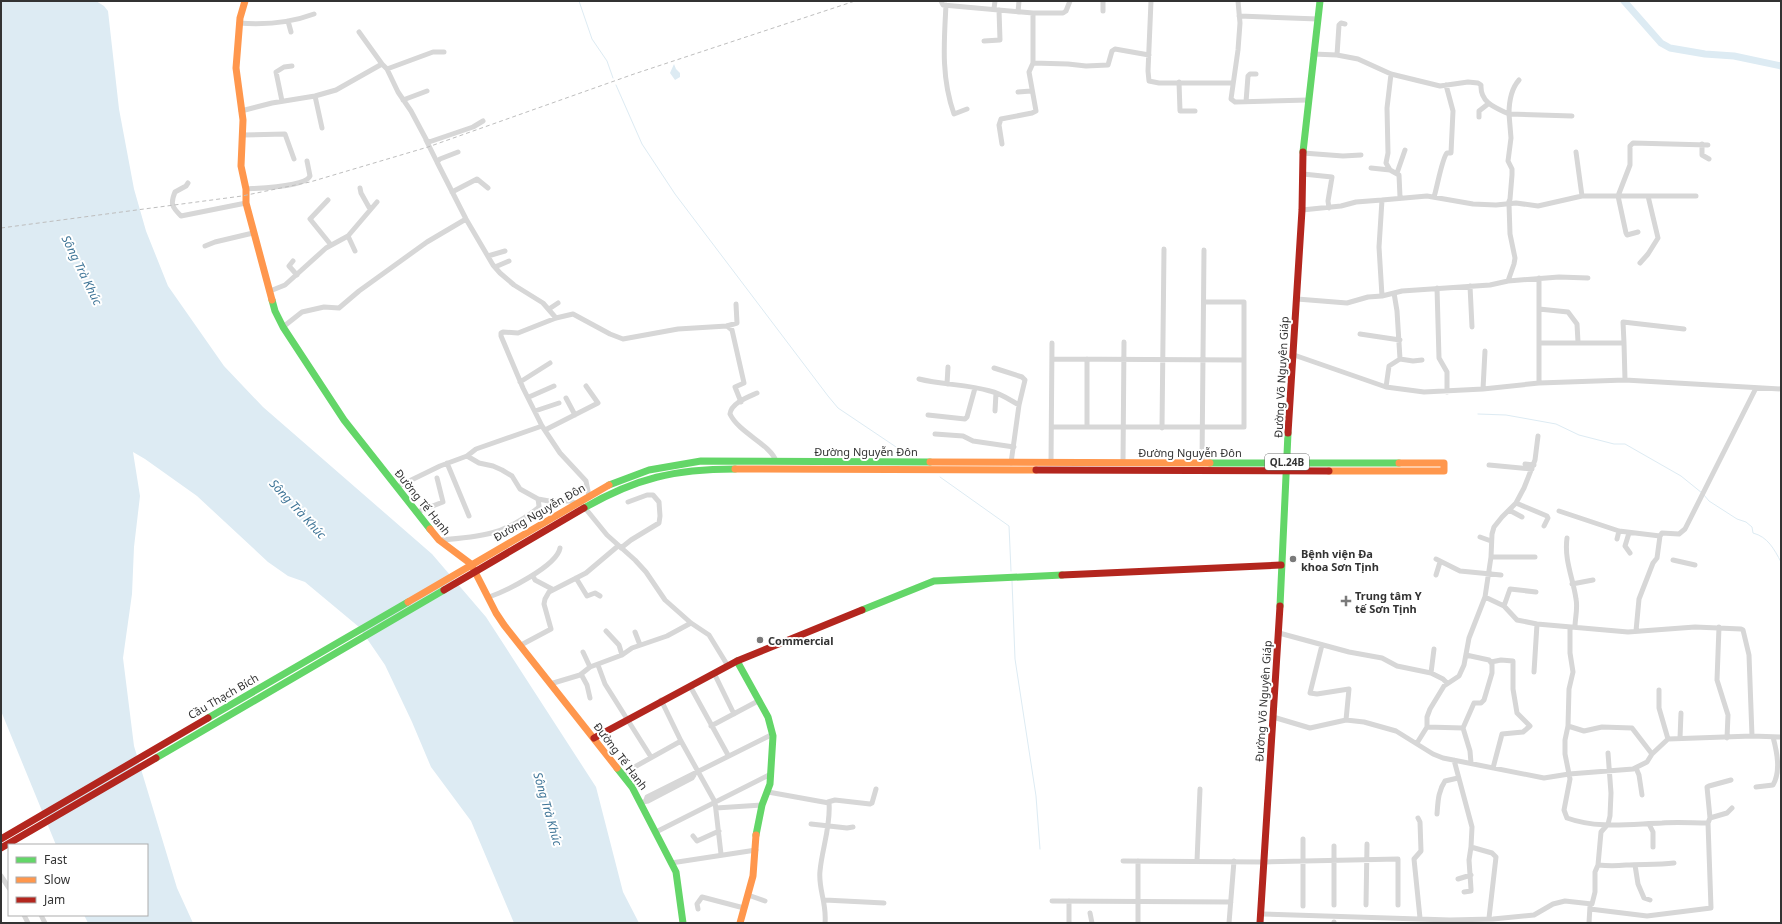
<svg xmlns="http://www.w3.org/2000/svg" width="1782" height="924" viewBox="0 0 1782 924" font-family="'Noto Sans',sans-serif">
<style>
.water{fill:#ddebf3}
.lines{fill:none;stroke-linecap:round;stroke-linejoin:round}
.stream{stroke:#ddebf3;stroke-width:1}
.river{stroke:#ddebf3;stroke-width:7}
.street{stroke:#d7d7d7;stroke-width:5}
.fast{stroke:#63d668;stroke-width:7}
.slow{stroke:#ff974d;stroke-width:7}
.jam{stroke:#b3261e;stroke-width:7}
.rail{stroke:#bebebe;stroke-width:1;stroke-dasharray:4 3;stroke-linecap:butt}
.poi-dot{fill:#7a7a7a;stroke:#fff;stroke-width:1.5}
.labels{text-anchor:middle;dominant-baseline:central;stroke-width:4;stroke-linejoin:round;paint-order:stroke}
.shield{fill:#fff;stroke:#707070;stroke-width:1}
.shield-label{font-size:10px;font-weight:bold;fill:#333}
.street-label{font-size:11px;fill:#333;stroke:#fff}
.poi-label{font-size:11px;font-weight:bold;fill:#333;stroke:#fff;text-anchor:start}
.water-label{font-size:12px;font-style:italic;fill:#3f7597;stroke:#fff}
</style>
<rect width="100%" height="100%" fill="#fff"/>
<path class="water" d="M 1,1 L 96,1 L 104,6 L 108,11 L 119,109 L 134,189 L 146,231 L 168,286 L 224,366 L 263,407 L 432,554 L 486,617 L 596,787 L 623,892 L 639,923 L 514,923 L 471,821 L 431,767 L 412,722 L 385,665 L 359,627 L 305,582 L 288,576 L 268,562 L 197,496 L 145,459 L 133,452 L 140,496 L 134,547 L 132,594 L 123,658 L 134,746 L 177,888 L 193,923 L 88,923 L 84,915 L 147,915 L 147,845 L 56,845 L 1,711 Z
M 674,64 L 676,69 L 680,73 L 680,77 L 675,80 L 670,73 Z"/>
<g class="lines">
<path class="stream" d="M 579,1 L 592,39 L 607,61 L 613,78
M 616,85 L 642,144 L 675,194 L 828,396 L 838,408 L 911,457
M 1478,414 L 1506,415 L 1556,424 L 1579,435 L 1614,444 L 1625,444 L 1681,476 L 1702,493
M 940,477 L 1009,526 L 1011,571
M 1704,495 L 1709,501 L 1737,519 L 1746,522 L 1752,527 L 1753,533 C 1768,537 1774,549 1781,562
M 1012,581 L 1015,659 L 1036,796 L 1040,849"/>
<path class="river" d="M 1624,1 L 1661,43 L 1670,48 L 1705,54 L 1734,56 L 1781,66"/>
<path class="street" d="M 941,1 L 943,5 L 1033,13 L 1063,13 L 1066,11 L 1070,1
M 1103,1 L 1103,11
M 1151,1 L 1148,71 L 1149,81 L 1159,83 L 1232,83
M 1238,1 L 1240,23 L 1238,50 L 1231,99 L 1235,102 L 1308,100
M 946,5 C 944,42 941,78 954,114 L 967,109
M 994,9 L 995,1
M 1018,12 L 1019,1
M 1239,16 L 1318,19
M 288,21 L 291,32
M 239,23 C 266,25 290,23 314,14
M 359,32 L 382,64
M 984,41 L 1000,40 L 999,10
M 1313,54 L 1337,55 L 1358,59 L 1391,74 L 1440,86 L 1468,82 L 1478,83 L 1481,85 C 1480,103 1496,108 1509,114 L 1511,138 L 1508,161 L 1512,169 L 1512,175 L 1510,199 L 1508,204
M 1337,55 L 1339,25 L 1341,23 L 1345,24
M 1033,63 L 1068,64 L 1086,66 L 1108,65 L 1112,51 L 1115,49 L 1149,55
M 387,69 L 433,52 L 444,52
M 1391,74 L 1387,108 L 1388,153 L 1386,163 L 1390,170 L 1399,175 L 1400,197
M 1519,80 C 1511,89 1509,103 1509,114 L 1572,116
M 1179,82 L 1180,111 L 1195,111
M 1018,92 L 1031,91
M 315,96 L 322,128
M 403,100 L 427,91
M 282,101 L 276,72 L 284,67 L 292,66
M 1246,102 L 1248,76 L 1250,74 L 1256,74
M 241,111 L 272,103 L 315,96 L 336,90 L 382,64 L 387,69 L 398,92 L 411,111 L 427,141 L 429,142 L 473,127 L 483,121
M 1479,117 L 1479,111 L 1488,104
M 242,135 L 285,134 L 294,159
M 426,140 L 437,162
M 1002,144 L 999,125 L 1001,119 L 1032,113 L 1036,111 L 1029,72 L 1033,63 L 1033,13
M 1702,144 L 1702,155 L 1709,159
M 458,152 L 440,159 L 437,162 L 466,219 L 493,265 L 500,273 L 514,285 L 543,303 L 556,318
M 1576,152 L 1582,196
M 1303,153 L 1343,156 L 1361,155
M 1371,168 L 1390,170
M 1397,173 L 1405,150
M 1303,174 L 1332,177 L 1328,201 L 1329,208
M 188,183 L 186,186 L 175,192 C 170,204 172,207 181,216 L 246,203
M 360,188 L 361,193 L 370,209
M 246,189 C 259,188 305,187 310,176 L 307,161
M 452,192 L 477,179 L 488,188
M 1434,197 C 1437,188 1442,158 1447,153 L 1451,153 L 1453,111 L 1446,85
M 328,200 L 310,219 L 331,245
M 1302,210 L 1341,206 L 1356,202 L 1382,200
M 1638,232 L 1627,235 L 1626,233 L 1618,196 L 1696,196
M 348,236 L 355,251
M 205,246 L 215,242 L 253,233
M 488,256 L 505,251
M 293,261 L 289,266 L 297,275
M 1640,263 L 1648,254 L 1658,238 L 1648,196
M 495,267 L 509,261
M 1508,281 L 1559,277 L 1588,278
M 1470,286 L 1472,327
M 1437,288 L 1439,358 L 1447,372 L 1447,392
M 270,291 L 285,285 L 326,248 L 348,236 L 377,202
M 1382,296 L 1379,247 L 1382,200 L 1427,196 L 1473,204 L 1496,205 L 1516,203 L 1538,206 L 1582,196 L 1618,196 L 1630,165 L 1630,146 L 1633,143 L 1708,145
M 1297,299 L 1347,303 L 1368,297 L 1382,296 L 1402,291 L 1490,285 L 1508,281 L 1514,264 L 1515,258 L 1510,234 L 1509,204
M 549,309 L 558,303
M 1539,309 L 1568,312 L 1577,324 L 1578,342
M 727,326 L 732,330 L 744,383 L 735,387 L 741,402
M 283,327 L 302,312 L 324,307 L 339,308 L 359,291 L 427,242 L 466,219
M 1360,334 L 1400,340
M 1539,343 L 1624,343 L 1625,380
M 1624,343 L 1623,322 L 1684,329
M 1294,355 L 1386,387 L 1424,392 L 1483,389 L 1539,383 L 1625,380 L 1781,389
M 1052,359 L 1244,360
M 1400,359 L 1413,361 L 1422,360
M 994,368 L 1022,377 L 1025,380 L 1019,405 L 1011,463
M 919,379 C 942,385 967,384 990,391 C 1000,393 1010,400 1019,405
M 520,382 L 550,363
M 1539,383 L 1539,278
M 947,384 L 948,367
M 1386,387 L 1389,366 L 1400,359 L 1397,311 L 1394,293
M 1483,389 L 1485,351
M 757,393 C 748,397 731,403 730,414 C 739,433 770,444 776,461
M 529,397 L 554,386
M 566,398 L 575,415
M 535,411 L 559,403
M 995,411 L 996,393
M 928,415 L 965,419 L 967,417 L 975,388
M 1052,427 L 1244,427 L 1244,302 L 1204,302
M 1087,427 L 1087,359
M 1162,428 L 1164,249
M 545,430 L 598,403 L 586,386
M 935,434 L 963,436 L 973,441 L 1014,447
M 467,456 L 479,463 L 493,466 L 502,470 L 512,476 L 520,489 L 538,499 L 549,501 L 570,501 L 576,503
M 447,463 L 469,516
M 1051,463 L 1052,343
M 1123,463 L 1124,342
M 1202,463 L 1204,250
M 1525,464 L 1534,465
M 1489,465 L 1532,469
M 397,487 L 440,466 L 467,456 L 476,449 L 542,426
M 589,496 L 586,481 L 560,453 L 542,426 L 523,388 L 501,336 L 501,333 L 503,332 L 518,333 L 556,318 L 573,314 L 610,334 L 623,339 L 678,329 L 727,326 L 737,323 L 736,304
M 1516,503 L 1547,516 L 1548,518 L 1544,526
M 585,508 L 607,535 L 635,560 L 646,572 L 665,600 L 691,623 L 709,635 L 728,666
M 1509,510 L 1522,517
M 1559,511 L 1619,531 L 1660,536
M 417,512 L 443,502 L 437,478
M 1629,533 L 1625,546 L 1630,553
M 1480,537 L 1491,541
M 1567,538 C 1564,560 1573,578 1576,599 C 1578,608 1575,618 1575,627
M 1617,539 L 1619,531
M 439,540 C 481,537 504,535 538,508 L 539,506 L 538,499
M 621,548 L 631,540 L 659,523 L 660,516 L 659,502 L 653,495 L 647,495 L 628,502
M 1491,557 L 1535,557
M 1436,559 L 1460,571 L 1501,575
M 1673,560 L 1695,565
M 1436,575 L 1440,562
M 533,576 L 535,580 L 552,589
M 576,578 L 587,596 L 595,593 L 600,596
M 1572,584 L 1593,580
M 489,597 C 506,591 557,566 560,548
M 1485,597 L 1504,606 L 1517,620 L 1537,624 L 1628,632 L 1695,627 L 1741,629 L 1743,630 L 1749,655 L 1752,736
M 1504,606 L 1510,589 L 1536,592
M 1719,627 L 1717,680 L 1728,715 L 1727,738
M 1570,628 L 1570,653 L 1573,672 L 1569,689 L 1568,726 L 1565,740 L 1565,754 L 1570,779 L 1564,810 L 1567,818 C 1597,829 1630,824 1662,823 C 1677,822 1693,823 1708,823
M 606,631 L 619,645 L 622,655
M 1636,631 L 1639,599 L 1653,563 L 1657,558 L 1660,536 L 1662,533 L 1679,534 L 1685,529 L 1756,388
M 635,632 L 640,645
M 1279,633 L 1349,652 L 1382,658 L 1397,666 L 1431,673 L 1443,679 L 1447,683
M 521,645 L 551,629 L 544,604 L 545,599 L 549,592 L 586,573 L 618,546
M 1322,645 L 1310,693 L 1317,694 L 1349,689 L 1346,720
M 583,652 L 590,667
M 1466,655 L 1489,660 L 1492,664 L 1492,673 L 1484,700 L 1481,703 L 1474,703 L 1463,728 L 1470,751 L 1471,763
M 1491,662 L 1501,660 L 1513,661 L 1513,689 L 1517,713 L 1530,726 L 1523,732 L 1502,734 L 1493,768
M 598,665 L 605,684 L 651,757
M 1534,672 L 1537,624
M 714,673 L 734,714
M 1431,673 L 1434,649
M 581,674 L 587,685 L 590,698
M 550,684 L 580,675 L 590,667 L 622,655 L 632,648 L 667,636 L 691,623
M 690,686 L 728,755
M 1659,690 L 1659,708 L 1668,739
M 661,700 L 681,741 L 715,802 L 721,854
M 1273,717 L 1310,728 L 1346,720 L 1364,722 L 1396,731 L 1433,754 L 1443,758 L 1544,778 L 1569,774 L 1633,769 L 1647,762 L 1652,754 L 1668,739 L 1752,736 L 1781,737
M 711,726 L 758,701
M 1568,726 L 1584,731 L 1602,727 L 1632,728 L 1652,754
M 1427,727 L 1463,728
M 1680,738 L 1681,713
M 1417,743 L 1427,727 L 1427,717 L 1430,709 L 1444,686 L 1459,676 L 1464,665 L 1469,638 L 1485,597 L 1491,557 L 1492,534 L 1494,527 L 1502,517 L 1516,503 L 1524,488 L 1535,460 L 1538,436
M 1454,760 L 1472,827 L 1471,847 L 1492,853 L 1496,857 L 1489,918
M 1636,768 L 1639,775 L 1642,795
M 622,774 L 681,741
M 1756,787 L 1773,785 C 1781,771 1777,752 1773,737
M 768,792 L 829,803 C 831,825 822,849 820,871 C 818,889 827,903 825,923
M 646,800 L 647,797 L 773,734
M 643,802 L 648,801 L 692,778 L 694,775
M 828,802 L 835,800 L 870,804 L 872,803 L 876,789
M 716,808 L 762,805
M 1437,814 C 1438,802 1438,791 1445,781 L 1458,778
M 1418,818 L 1420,822 L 1421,851 L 1414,859 L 1420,918
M 1710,818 L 1727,813 L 1732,808
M 811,824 L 847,828 L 853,827
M 1649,824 L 1653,832 L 1653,847
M 656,832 L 771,774
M 693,836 L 697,841 L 719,831
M 1123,861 L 1264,862 L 1398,859 L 1398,905
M 1138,861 L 1138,923
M 1197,861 L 1200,789
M 671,863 L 756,850
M 1598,865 C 1608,866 1616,866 1626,865 C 1642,864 1658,865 1674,863
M 1635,865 L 1638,884 L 1644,898 L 1650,900
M 1,876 L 9,888
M 1458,879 L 1471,875
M 1464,892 L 1471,891 L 1471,889 L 1469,860 L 1471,847
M 748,895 L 765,901
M 825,900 L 884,903
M 1052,901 L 1231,902
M 1069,901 L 1069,923
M 1334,905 L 1334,846
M 1366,905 L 1367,844
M 1303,906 L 1303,839
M 698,909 L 697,904 L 702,897 L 744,908
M 1590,909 L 1647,916 L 1711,908 L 1708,823 L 1710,818 L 1707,787 L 1709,786 L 1731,780
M 1090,913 L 1092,923
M 1261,914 L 1450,920 L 1493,919 L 1534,915 L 1553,904 L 1565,901 L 1592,904 L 1595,892 L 1595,872 L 1598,865 L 1601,832 L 1608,824 L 1610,816 L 1611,793 L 1608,753
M 24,915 L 28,923
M 41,915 L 45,923
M 1334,922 L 1334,923
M 1229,923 L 1234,861
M 1589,923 L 1590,906"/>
<path class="fast" d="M 1303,152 L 1320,1
M 272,300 L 275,311 L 283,327 L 344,420 L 430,529
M 1210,463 L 1399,463
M 609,485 L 649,470 L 701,461 L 930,462
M 584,508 C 636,478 675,469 735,469
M 1280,606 L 1288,433
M 862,610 L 934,581 L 1062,575
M 737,661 L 768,717 L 773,736 L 770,784 L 762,805 L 756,835
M 208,718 L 408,602
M 156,758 L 444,590
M 617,768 L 632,787 L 676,872 L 683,923"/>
<path class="slow" d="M 245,1 L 240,18 L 236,68 L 243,120 L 241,166 L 246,189 L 246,203 L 272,300
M 930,462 L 1210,463
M 735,469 L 1036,470
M 1329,471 L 1444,471 L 1444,463 L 1399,463
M 430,529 L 439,540 L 471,564 L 496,613 L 504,625 L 617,768
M 408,602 L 609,485
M 740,923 L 753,876 L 756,835"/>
<path class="jam" d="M 1288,433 L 1302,210 L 1303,152
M 1036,470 L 1329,471
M 1062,575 L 1281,565
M 444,590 L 584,508
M 594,738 L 737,661 L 862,610
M 1,839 L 208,718
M 1,848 L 156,758
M 1260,923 L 1280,606"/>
<path class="rail" d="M 1,228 L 242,196 L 310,182 L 428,147 L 634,74 L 855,1"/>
</g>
<g class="poi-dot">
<circle cx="1293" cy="559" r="4"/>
<path d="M1344 595h4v4h4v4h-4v4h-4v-4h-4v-4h4z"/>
<circle cx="760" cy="640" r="4"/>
</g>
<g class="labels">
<rect class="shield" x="1265" y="454" width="44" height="16" rx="3"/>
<g class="shield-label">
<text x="1287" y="462">QL.24B</text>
</g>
<g class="street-label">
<text transform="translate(1281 377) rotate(-87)">Đường Võ Nguyên Giáp</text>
<text x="866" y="451">Đường Nguyễn Đôn</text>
<text x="1190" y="452">Đường Nguyễn Đôn</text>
<text transform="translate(423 502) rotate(51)">Đường Tế Hanh</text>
<text transform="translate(539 512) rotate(-30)">Đường Nguyễn Đôn</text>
<text transform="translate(223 696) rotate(-30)">Cầu Thạch Bích</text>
<text transform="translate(1263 701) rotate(-86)">Đường Võ Nguyên Giáp</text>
<text transform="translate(621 756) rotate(53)">Đường Tế Hanh</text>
</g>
<g class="poi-label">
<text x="1301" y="553">Bệnh viện Đa<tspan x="1301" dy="13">khoa Sơn Tịnh</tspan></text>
<text x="1355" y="595">Trung tâm Y<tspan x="1355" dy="13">tế Sơn Tịnh</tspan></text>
<text x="768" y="640">Commercial</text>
</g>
<g class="water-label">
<text transform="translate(82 270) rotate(64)">Sông Trà Khúc</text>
<text transform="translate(298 509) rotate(47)">Sông Trà Khúc</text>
<text transform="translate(548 809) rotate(74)">Sông Trà Khúc</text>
</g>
</g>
<rect width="1782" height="924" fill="none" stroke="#333333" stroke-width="4"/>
<rect x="8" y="844" width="140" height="72" fill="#ffffff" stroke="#adadad"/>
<rect x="16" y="857" width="20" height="6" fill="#63d668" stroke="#adadad"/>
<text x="44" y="864" font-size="12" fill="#333333">Fast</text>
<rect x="16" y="877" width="20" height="6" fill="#ff974d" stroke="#adadad"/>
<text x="44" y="884" font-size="12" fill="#333333">Slow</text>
<rect x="16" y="897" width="20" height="6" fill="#b3261e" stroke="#adadad"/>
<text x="44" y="904" font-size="12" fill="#333333">Jam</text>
</svg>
